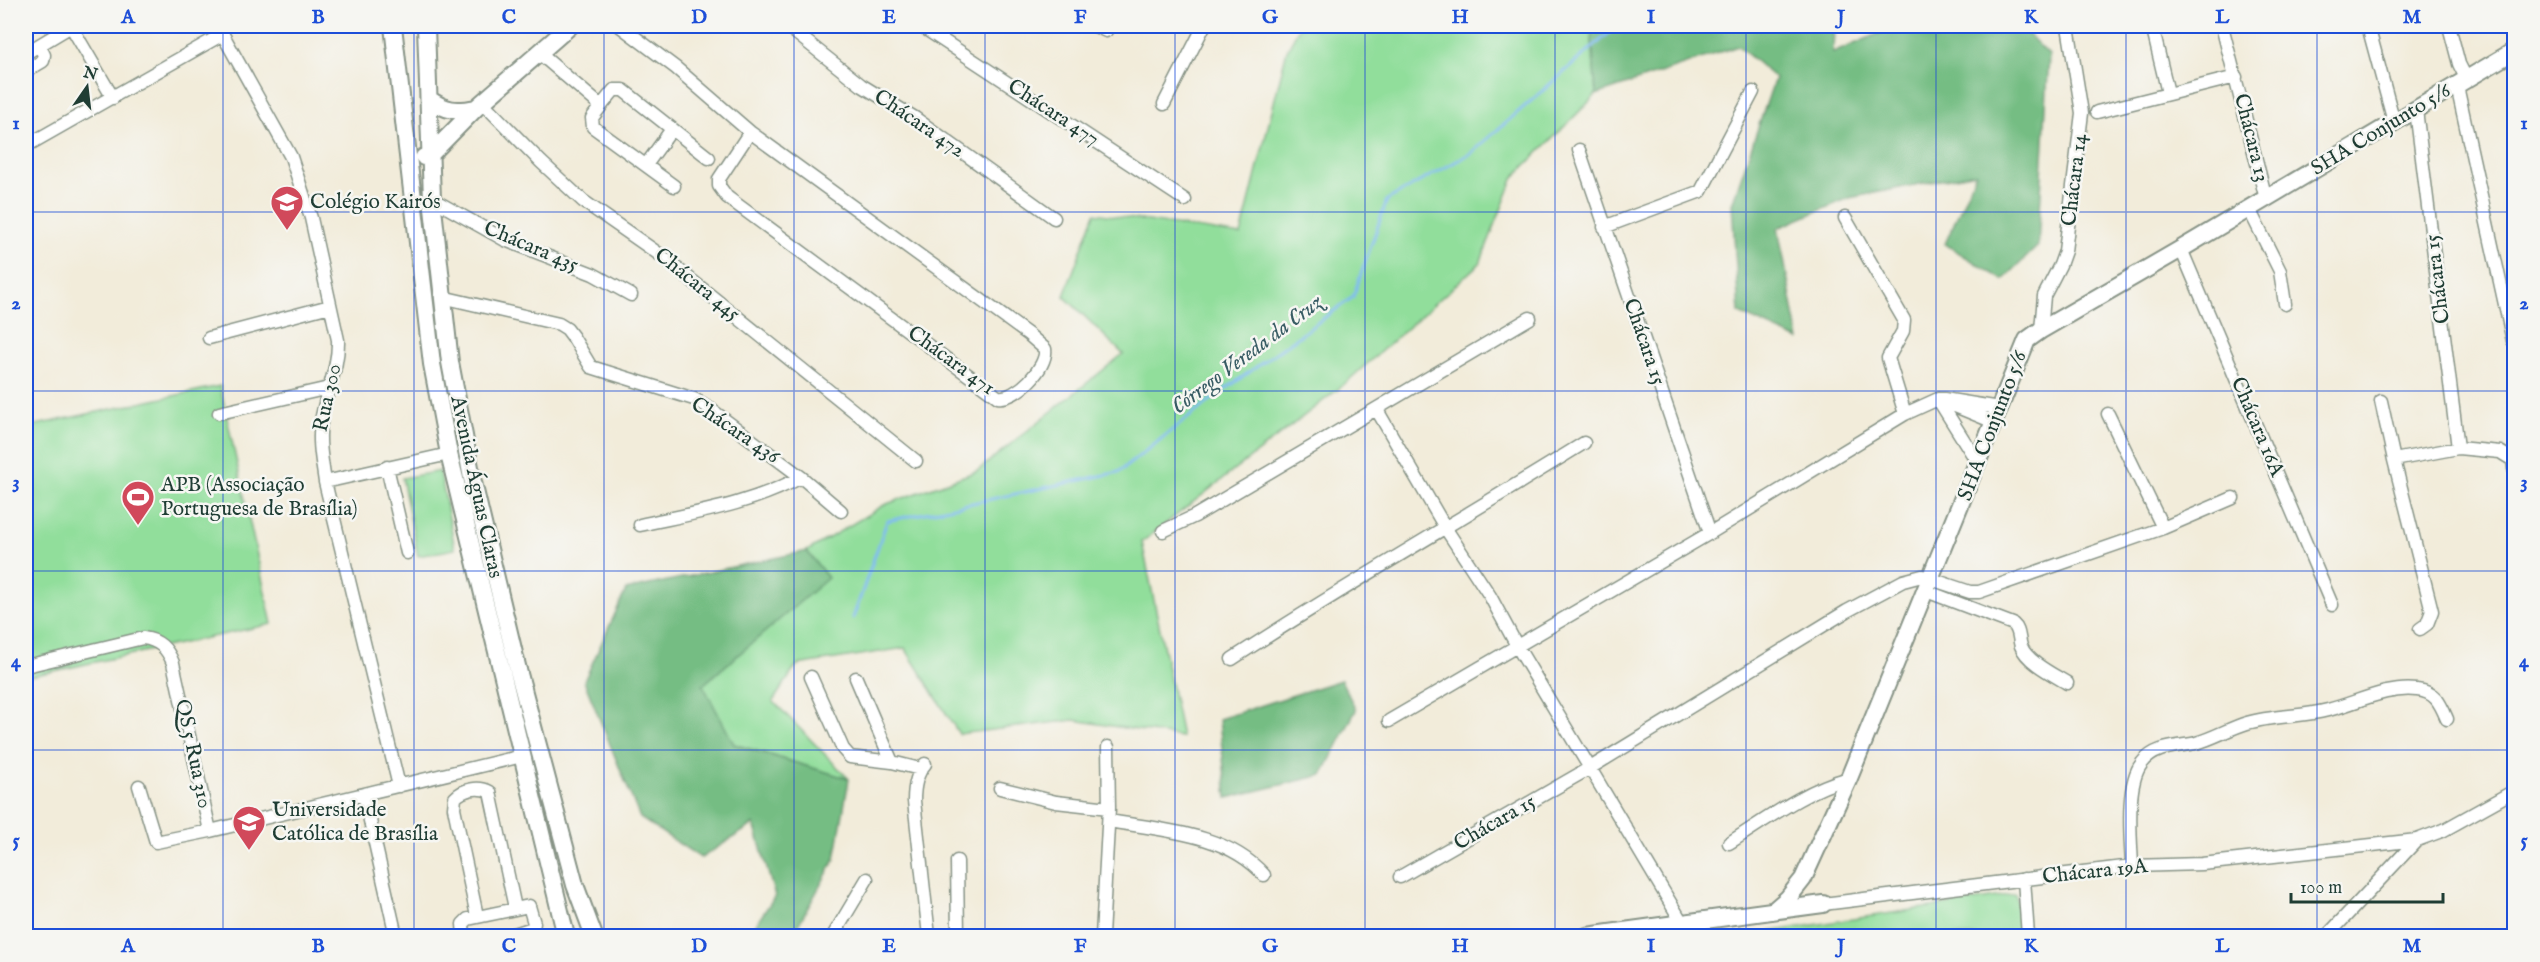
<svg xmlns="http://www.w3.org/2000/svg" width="2540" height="962" viewBox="0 0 2540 962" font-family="'IM FELL English',serif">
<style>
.green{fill:#91de9b;stroke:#588e68;stroke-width:1.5}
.forest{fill:#74bd83;stroke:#4a7d5c;stroke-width:1.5}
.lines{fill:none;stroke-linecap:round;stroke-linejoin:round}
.stream{stroke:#81bbf2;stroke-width:3}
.street-casing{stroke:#889487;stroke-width:15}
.secondary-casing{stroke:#889487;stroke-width:20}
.street{stroke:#fff;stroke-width:12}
.secondary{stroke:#fff;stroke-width:16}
.grid{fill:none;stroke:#1d4ed8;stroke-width:1.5;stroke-opacity:0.55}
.labels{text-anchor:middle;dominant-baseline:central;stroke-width:5;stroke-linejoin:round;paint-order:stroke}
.street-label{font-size:21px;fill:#1f3d34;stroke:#f6f6f2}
.poi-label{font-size:21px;fill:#1f3d34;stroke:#f6f6f2;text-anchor:start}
.water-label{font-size:22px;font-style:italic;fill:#385c64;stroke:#f6f6f2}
.neatline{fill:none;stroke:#1d4ed8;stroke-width:2}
.grid-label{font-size:20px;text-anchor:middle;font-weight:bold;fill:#1d4ed8}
</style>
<rect width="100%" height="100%" fill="#f6f6f2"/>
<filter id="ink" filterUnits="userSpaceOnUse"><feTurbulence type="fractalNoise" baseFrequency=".0167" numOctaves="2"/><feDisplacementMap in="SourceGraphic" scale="12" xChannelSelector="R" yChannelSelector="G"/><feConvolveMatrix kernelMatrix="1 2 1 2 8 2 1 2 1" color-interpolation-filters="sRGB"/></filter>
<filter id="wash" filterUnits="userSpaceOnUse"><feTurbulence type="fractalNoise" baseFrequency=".008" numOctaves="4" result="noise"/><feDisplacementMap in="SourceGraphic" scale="24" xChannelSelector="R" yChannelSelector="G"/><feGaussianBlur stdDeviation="1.35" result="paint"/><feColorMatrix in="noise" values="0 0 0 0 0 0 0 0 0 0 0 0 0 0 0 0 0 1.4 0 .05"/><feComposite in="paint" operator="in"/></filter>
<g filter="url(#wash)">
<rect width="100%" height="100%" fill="#f2ecda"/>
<path class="green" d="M 1300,26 L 1591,26 L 1596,95 L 1514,177 L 1480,263 L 1341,387 L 1142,542 L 1182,737 L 1074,720 L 959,734 L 905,648 L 797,665 L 773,701 L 849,779 L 733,744 L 702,685 L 827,578 L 807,551 L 884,505 L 977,471 L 1123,354 L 1064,296 L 1095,213 L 1241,235 L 1287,50 Z
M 220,386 L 272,624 L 26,677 L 26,427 Z
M 440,471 L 455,549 L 418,556 L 402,478 Z
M 2016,894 L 2019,936 L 1742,936 Z"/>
<path class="forest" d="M 1591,26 L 1834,26 L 1833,53 L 1896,26 L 2020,26 L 2049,55 L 2038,246 L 2003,280 L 1945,244 L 1976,173 L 1849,198 L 1778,228 L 1799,340 L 1739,313 L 1732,204 L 1775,78 L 1738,46 L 1596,95 Z
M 807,551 L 828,578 L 703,685 L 734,744 L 849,779 L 835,859 L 792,936 L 748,936 L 775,896 L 754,824 L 701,858 L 640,818 L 584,681 L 626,590 Z
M 1341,680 L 1356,710 L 1322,775 L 1227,798 L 1219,719 Z"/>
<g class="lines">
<path class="stream" d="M 853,618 L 887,521 L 1119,472 L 1212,399 L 1353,297 L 1387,200 L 1471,153 L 1617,26"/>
</g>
</g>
<g filter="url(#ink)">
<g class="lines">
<defs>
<path id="street" d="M 71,26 L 113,98
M 218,26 L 291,157 L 311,218 L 338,340 C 339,368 325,394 321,422 C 318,442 322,461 325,482 L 399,786
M 620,26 L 676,68 L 750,132 L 1029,335 L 1045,349 C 1048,367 1016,400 998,397 L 727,197 L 719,186 L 719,179 L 750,132
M 787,26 L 861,85 L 915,118 L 1054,218
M 921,26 L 1185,200
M 1095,26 L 1106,31
M 2152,26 L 2168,93
M 2222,26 L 2266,199
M 2368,26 L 2394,122
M 2449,26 L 2459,64 L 2467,80
M 26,53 L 71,26
M 539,53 L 601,106 L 614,90 L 623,90 L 709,158
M 26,71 L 43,61 L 44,55 L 39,45
M 2457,86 L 2513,341
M 483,103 L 541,162 L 583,201 L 659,254 L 916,461
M 1164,104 L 1204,26
M 601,106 L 592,118 L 593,127 L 674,186
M 2416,110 L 2458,448 L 2500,452 L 2513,460 L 2514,469
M 2097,112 L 2236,77
M 26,146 L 223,34
M 1579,150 L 1710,533
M 646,165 L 672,129
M 432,199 L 505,240 L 593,274 L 631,295
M 2249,209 L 2280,271 L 2285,304
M 1845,218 L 1904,320 L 1903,331 L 1888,358 L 1905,414
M 1604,227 L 1701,191 L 1753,92
M 2181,249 L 2332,605
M 442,297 L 559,324 L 567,329 L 573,337 L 591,367 L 694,399 L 705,405 L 801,477 L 841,511
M 2041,330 L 2044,296 L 2060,265 L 2065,251 L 2082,113 L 2068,26
M 209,338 L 330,306
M 1938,399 L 1978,463
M 2381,401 L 2394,460 L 2458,448
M 1950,404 L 1994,422
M 1377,410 L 1446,529 L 1490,596 L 1517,646 L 1683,924
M 219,413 L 329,388
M 2108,414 L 2163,528
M 2394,460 L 2432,611 L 2427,624 L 2420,629
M 387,467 L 407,553
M 325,482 L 449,454
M 640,525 C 694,513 753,504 801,477
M 1163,531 L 1195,516 L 1530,318
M 1926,591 L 2013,624 C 2020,630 2018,637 2021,646 C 2027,662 2054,675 2067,683
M 1232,659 C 1347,584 1467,516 1584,443
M 26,666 L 143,638 C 159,640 167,648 173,663 L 210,831 L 522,756
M 811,677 L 843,749 L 850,757 L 892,762 L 920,769
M 856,678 L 892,762
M 1389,721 L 1710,533 L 1905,414 L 1938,399 L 1944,399 L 1999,408
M 925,764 C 916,774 914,787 914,801 L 929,936
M 139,786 L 156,842 L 210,831
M 1000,788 L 1056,802 L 1109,808
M 364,794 L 396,936
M 1109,821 C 1161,830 1227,833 1264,875
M 1729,843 C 1767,819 1805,790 1849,778
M 957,861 L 958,936
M 2132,866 C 2131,840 2125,784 2142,763 C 2155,746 2177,747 2196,743 C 2214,738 2230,728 2247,723 C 2273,715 2302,717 2328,710 C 2356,703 2388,686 2417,690 C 2436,692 2440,703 2447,719
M 1400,877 L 1590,768 L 1847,611 L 1903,581 L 1922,576 L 1970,592 L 1979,592 L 2163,528 L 2233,498
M 2024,879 L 2028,936
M 1823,904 L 2132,866 L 2202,864 L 2417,840 L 2444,830 L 2514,791
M 477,916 L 454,808 L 455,798 C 463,789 479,786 490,792 L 515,908
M 464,936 L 463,924 L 468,919 L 529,906 L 534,923 L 533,928 L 508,936
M 833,936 L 867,879
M 1102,936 L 1109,808 L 1108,747
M 2327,936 L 2417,840"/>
<path id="secondary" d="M 393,26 L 432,364 L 449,454 L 566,936
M 426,26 L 432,199 L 450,362 L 472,478 L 518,670 L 575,885 L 594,936
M 429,99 C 446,111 456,112 476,108
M 424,157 L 429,156 L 476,108 L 570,26
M 1773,911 L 1788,898 L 1803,879 L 1849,778 L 2027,340 L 2041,330 L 2181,249 L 2514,51
M 1587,936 L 1823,904"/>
</defs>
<use href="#street" class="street-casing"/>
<use href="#secondary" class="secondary-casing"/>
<use href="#street" class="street"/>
<use href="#secondary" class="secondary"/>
</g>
</g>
<path class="grid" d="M 223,26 L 223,936M 414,26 L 414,936M 604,26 L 604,936M 794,26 L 794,936M 985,26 L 985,936M 1175,26 L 1175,936M 1365,26 L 1365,936M 1555,26 L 1555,936M 1746,26 L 1746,936M 1936,26 L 1936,936M 2126,26 L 2126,936M 2317,26 L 2317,936M 26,212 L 2514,212M 26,391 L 2514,391M 26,571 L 2514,571M 26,750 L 2514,750"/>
<defs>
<symbol id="school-pin" viewBox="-11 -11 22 30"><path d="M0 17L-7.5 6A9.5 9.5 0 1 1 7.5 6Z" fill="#d1495b" stroke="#f6f6f2"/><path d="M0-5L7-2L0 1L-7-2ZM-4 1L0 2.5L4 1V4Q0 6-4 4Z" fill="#fff"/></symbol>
<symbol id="stadium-pin" viewBox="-11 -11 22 30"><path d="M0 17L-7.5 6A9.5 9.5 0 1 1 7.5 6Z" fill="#d1495b" stroke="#f6f6f2"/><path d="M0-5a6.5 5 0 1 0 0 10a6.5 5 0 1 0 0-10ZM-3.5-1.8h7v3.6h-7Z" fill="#fff"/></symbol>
<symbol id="university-pin" viewBox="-11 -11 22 30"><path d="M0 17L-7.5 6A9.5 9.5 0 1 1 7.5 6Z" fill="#d1495b" stroke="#f6f6f2"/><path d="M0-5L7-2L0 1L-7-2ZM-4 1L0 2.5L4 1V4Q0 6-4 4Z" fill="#fff"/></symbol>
</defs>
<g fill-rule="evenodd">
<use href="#school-pin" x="268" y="183" width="38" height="52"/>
<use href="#stadium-pin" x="119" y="478" width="38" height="52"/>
<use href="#university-pin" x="230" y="803" width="38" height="52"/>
</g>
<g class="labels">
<g class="street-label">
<text transform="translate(1053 113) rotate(33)">Chácara 477</text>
<text transform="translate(919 124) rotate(34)">Chácara 472</text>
<text transform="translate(2381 130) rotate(-31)">SHA Conjunto 5/6</text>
<text transform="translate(2251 138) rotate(76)">Chácara 13</text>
<text transform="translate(2075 180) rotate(-83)">Chácara 14</text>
<text transform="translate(531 247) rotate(23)">Chácara 435</text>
<text transform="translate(2438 279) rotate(-97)">Chácara 15</text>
<text transform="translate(697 285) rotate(39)">Chácara 445</text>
<text transform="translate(1644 342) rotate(71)">Chácara 15</text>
<text transform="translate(951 361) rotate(36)">Chácara 471</text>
<text transform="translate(328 398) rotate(-78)">Rua 300</text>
<text transform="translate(1993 426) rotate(-69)">SHA Conjunto 5/6</text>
<text transform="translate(2257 427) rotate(67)">Chácara 16A</text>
<text transform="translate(735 431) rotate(34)">Chácara 436</text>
<text transform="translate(476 487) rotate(78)">Avenida Águas Claras</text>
<text transform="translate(193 754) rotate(78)">QS 5 Rua 310</text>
<text transform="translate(1495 823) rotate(-30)">Chácara 15</text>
<text transform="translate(2095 872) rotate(-6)">Chácara 19A</text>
</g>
<g class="poi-label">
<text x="310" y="202">Colégio Kairós</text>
<text x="161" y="485">APB (Associação<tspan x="161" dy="24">Portuguesa de Brasília)</tspan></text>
<text x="272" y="810">Universidade<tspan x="272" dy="24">Católica de Brasília</tspan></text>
</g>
<g class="water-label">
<text transform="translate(1247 355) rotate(-37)">Córrego Vereda da Cruz</text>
</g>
</g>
<rect width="2540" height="962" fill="none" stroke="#f6f6f2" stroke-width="66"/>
<g transform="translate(87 87) rotate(14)" stroke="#f6f6f2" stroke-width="4.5" paint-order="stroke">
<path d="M0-4.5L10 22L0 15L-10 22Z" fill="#1f3d34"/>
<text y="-9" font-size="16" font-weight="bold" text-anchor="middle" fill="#1f3d34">N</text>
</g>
<path d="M2291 893v9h152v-9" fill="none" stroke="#1f3d34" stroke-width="3"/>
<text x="2300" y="893" font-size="18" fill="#1f3d34" stroke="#f6f6f2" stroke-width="4.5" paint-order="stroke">100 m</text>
<rect x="33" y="33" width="2474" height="896" class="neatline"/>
<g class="grid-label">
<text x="128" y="23">A</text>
<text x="318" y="23">B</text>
<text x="509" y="23">C</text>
<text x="699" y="23">D</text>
<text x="889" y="23">E</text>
<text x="1080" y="23">F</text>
<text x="1270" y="23">G</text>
<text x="1460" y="23">H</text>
<text x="1651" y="23">I</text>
<text x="1841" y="23">J</text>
<text x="2031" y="23">K</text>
<text x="2222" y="23">L</text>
<text x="2412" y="23">M</text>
<text x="16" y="129">1</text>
<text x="2524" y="129">1</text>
<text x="16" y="309">2</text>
<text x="2524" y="309">2</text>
<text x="16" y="488">3</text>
<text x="2524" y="488">3</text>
<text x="16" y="667">4</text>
<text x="2524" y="667">4</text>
<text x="16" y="846">5</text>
<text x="2524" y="846">5</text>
<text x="128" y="952">A</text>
<text x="318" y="952">B</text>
<text x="509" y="952">C</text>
<text x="699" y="952">D</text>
<text x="889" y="952">E</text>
<text x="1080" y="952">F</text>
<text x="1270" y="952">G</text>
<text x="1460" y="952">H</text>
<text x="1651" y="952">I</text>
<text x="1841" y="952">J</text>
<text x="2031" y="952">K</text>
<text x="2222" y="952">L</text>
<text x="2412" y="952">M</text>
</g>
</svg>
